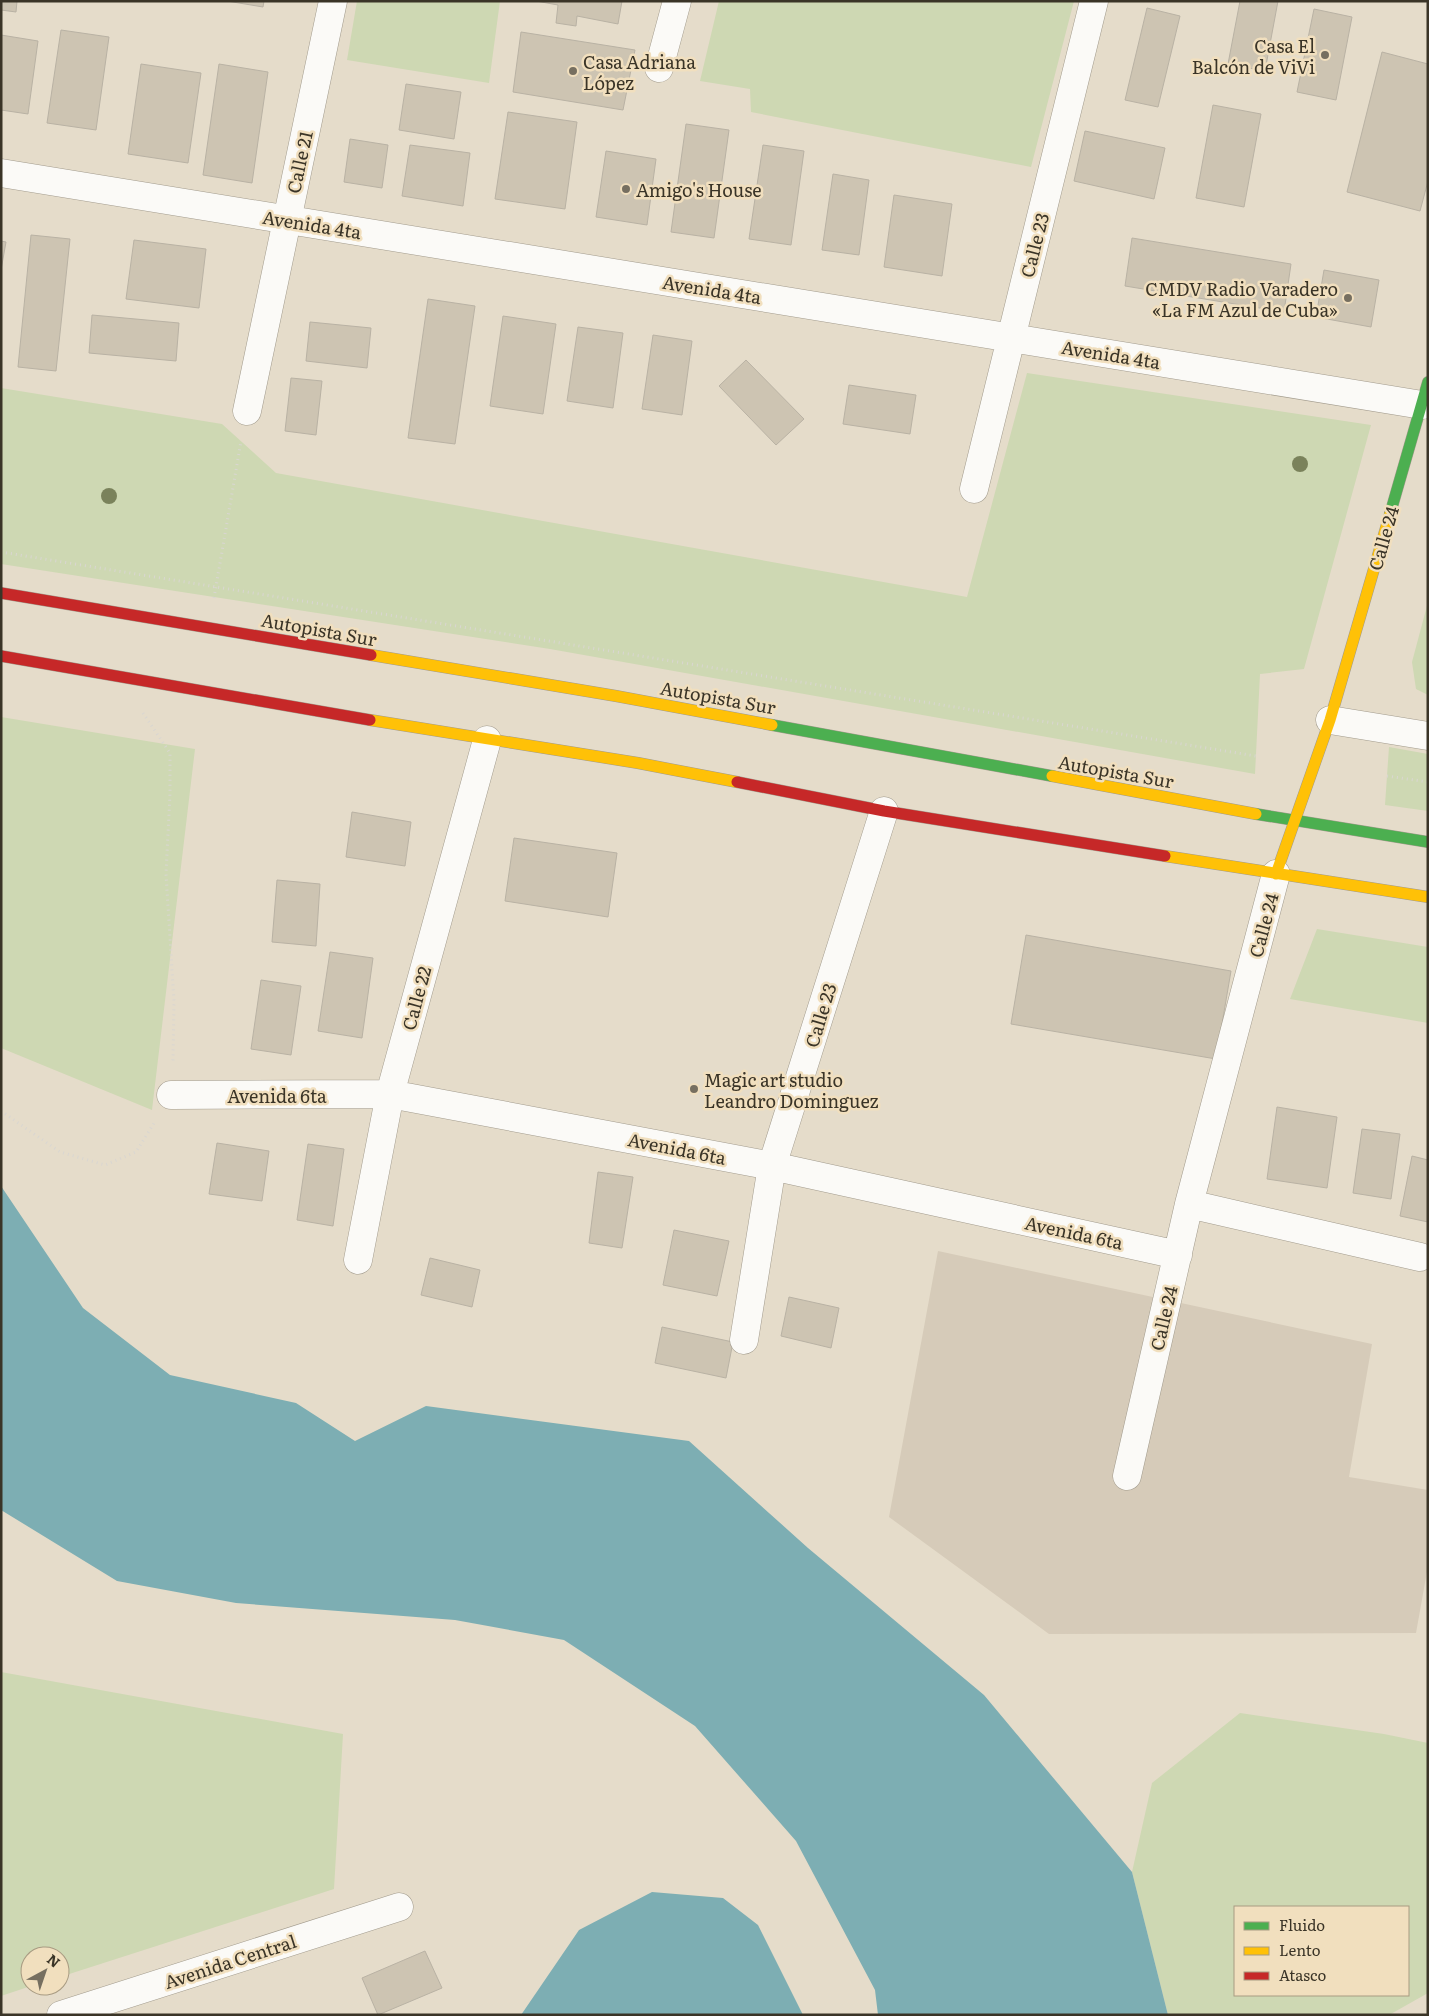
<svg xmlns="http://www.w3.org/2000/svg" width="1429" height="2016" viewBox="0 0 1429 2016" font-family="Literata,serif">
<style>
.industrial{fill:#d6cbb9}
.green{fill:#ced8b3;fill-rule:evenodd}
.water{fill:#7daeb3}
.building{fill:#cdc4b2;stroke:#b9b2a4}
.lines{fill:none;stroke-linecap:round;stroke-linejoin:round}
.street-casing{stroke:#a29b8d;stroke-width:29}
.fast-casing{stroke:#a29b8d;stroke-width:12}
.slow-casing{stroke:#a29b8d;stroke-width:12}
.jam-casing{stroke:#a29b8d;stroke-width:12}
.path{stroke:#d9d6d1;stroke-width:3;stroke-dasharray:1 4;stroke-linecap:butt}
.street{stroke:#fbfaf7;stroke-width:28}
.fast{stroke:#4caf50;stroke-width:11}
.slow{stroke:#ffc107;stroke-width:11}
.jam{stroke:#c62828;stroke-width:11}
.tree{fill:#7a825b}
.poi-dot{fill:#766f60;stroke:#f1dfbe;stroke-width:2}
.labels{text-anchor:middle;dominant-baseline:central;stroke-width:5;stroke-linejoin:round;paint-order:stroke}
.poi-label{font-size:18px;fill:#3a3427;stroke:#f1dfbe;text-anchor:start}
.street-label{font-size:18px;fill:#3a3427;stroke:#f1dfbe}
</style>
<rect width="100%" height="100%" fill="#e5dcca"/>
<path class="industrial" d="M 938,1251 L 1372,1344 L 1349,1477 L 1428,1490 L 1428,1566 L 1416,1633 L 1049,1634 L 889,1517 Z"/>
<path class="green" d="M 357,1 L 500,1 L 489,83 L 347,60 Z
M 719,1 L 1074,1 L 1031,167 L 751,112 L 750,89 L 700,81 Z
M 1027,373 L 1371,425 L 1304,669 L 1260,674 L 1255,774 L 550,649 L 1,564 L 1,388 L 222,424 L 276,473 L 967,597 Z
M 1428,602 L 1428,695 L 1416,689 L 1412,662 Z
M 1,717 L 195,749 L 152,1110 L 1,1048 Z
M 1389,747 L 1428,754 L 1428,811 L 1385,805 Z
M 1317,929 L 1428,947 L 1428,1023 L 1290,999 Z
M 1,1672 L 343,1734 L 334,1889 L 60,1977 L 60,1956 L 30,1956 L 31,1986 L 1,1996 Z
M 1240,1713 L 1384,1734 L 1428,1743 L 1428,1993 L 1389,2015 L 1168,2015 L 1132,1872 L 1152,1783 ZM 1235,1907 L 1408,1907 L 1408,1995 L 1235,1995 Z"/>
<path class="water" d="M 1,1186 L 83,1308 L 170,1375 L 296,1403 L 355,1441 L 426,1406 L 689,1441 L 808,1548 L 984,1695 L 1132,1872 L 1168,2015 L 878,2015 L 875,1990 L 796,1841 L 695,1726 L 564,1640 L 455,1620 L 236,1603 L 117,1581 L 1,1510 Z
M 652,1892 L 723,1898 L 758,1925 L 803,2015 L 521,2015 L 579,1930 Z"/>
<path class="building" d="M 1,1 L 17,1 L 16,12 L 1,10 Z
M 227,1 L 264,1 L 263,7 Z
M 536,1 L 622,1 L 618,24 L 577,16 L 576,26 L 556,23 L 558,5 Z
M 1240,1 L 1278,1 L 1265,71 L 1228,64 Z
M 1147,8 L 1180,16 L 1158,107 L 1125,100 Z
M 1314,9 L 1352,17 L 1336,100 L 1297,92 Z
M 61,30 L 109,37 L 96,130 L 47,123 Z
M 521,32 L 635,50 L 623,110 L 513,92 Z
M 1,35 L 38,41 L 28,114 L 1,110 Z
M 1382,52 L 1428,64 L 1428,181 L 1420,211 L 1347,192 Z
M 141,64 L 201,73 L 188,163 L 128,154 Z
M 219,64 L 268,72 L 252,183 L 203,175 Z
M 406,84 L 461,92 L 454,139 L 399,130 Z
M 1213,105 L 1261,114 L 1244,207 L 1196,198 Z
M 508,112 L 577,122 L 565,209 L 495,199 Z
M 686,124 L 729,130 L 714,238 L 671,232 Z
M 1085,131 L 1165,148 L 1154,199 L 1074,181 Z
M 350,139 L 388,145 L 382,188 L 344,182 Z
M 410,145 L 470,153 L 463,206 L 402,196 Z
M 763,145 L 804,151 L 791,245 L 749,239 Z
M 606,151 L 656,159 L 647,225 L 596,217 Z
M 833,174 L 869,180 L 859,255 L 822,250 Z
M 894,195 L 952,204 L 942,276 L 884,267 Z
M 31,235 L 70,239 L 56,371 L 18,367 Z
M 1132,238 L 1291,264 L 1284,312 L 1125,286 Z
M 134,240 L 206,249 L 199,308 L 126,299 Z
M 1,241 L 6,242 L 1,270 Z
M 1324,270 L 1379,280 L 1371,327 L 1316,317 Z
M 428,299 L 475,306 L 455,444 L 408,438 Z
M 92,315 L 179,323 L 176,361 L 89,353 Z
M 503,316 L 556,324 L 543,414 L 490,406 Z
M 310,322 L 371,328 L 367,368 L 306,361 Z
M 578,327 L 623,333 L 613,408 L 567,401 Z
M 653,335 L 692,341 L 682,415 L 642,409 Z
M 746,360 L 804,419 L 776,445 L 719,386 Z
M 291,378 L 322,381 L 316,435 L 285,431 Z
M 849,385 L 916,395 L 910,434 L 843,424 Z
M 352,812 L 411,822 L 405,866 L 346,857 Z
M 514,838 L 617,853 L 608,917 L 505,901 Z
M 277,880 L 320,884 L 316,946 L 272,942 Z
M 1026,935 L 1231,971 L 1216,1059 L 1011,1024 Z
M 330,952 L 373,958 L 362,1038 L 318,1031 Z
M 261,980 L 301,986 L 291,1055 L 251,1049 Z
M 1277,1107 L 1337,1117 L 1327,1188 L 1267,1179 Z
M 1362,1129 L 1400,1134 L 1391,1199 L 1353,1193 Z
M 217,1143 L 269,1151 L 262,1201 L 209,1194 Z
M 308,1144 L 344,1149 L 333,1226 L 297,1220 Z
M 1412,1156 L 1428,1160 L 1428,1222 L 1400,1216 Z
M 598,1172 L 633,1177 L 622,1248 L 589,1243 Z
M 674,1230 L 729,1241 L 717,1296 L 663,1285 Z
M 430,1258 L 480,1270 L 472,1307 L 421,1295 Z
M 789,1297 L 839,1308 L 831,1348 L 781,1336 Z
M 662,1327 L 733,1342 L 726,1378 L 655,1363 Z
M 425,1951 L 442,1988 L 378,2015 L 362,1978 Z"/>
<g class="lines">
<defs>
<path id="street" d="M 659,68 L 677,1
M 1,173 L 1422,405
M 247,411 L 333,1
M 974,489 L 1094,1
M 1330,720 L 1428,736
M 171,1095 L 390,1094 L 772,1166 L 1178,1255
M 1189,1204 L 1420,1257
M 358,1260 L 390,1094 L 487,740
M 744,1340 L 772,1166 L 884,811
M 1127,1476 L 1189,1204 L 1276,874
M 61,2015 L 399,1907"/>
<path id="fast" d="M 1390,514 L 1428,382
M 772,725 L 1052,776
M 1256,814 L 1428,842"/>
<path id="slow" d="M 371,655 L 616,696 L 772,725
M 370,720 L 638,763 L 737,782
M 1052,776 L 1256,814
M 1165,856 L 1428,897
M 1276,874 L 1330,720 L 1390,514"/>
<path id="jam" d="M 1,593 L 371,655
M 1,656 L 370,720
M 737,782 L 884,811 L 1165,856"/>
</defs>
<use href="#street" class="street-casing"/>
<use href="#fast" class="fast-casing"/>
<use href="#slow" class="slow-casing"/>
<use href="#jam" class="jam-casing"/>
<path class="path" d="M 1,552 L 1256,756
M 214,598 L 241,441
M 143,713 L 170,753 L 170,794 L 166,874 L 174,1001 L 173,1063
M 1387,776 L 1428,782
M 1,1111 L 60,1152 L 105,1165 L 136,1152 L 156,1120"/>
<use href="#street" class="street"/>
<use href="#fast" class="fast"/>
<use href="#slow" class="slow"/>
<use href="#jam" class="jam"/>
</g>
<g class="tree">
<circle cx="1300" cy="464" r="8"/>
<circle cx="109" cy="496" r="8"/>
</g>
<g class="poi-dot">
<circle cx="1325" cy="55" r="5"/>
<circle cx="573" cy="71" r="5"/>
<circle cx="626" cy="189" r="5"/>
<circle cx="1348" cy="298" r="5"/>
<circle cx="694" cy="1089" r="5"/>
</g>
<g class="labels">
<g class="poi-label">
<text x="1315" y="45" text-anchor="end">Casa El<tspan x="1315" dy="21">Balcón de ViVi</tspan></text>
<text x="583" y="61">Casa Adriana<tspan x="583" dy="21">López</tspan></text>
<text x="636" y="189">Amigo's House</text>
<text x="1338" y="288" text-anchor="end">CMDV Radio Varadero<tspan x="1338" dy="21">«La FM Azul de Cuba»</tspan></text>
<text x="704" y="1079">Magic art studio<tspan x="704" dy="21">Leandro Dominguez</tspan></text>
</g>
<g class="street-label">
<text transform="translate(299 162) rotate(-78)">Calle 21</text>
<text transform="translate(312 224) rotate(9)">Avenida 4ta</text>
<text transform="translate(1034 245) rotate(-76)">Calle 23</text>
<text transform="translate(712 289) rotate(9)">Avenida 4ta</text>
<text transform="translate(1111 354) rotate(9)">Avenida 4ta</text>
<text transform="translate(1383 538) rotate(-74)">Calle 24</text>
<text transform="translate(319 629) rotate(10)">Autopista Sur</text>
<text transform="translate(718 697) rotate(10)">Autopista Sur</text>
<text transform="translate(1116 771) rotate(10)">Autopista Sur</text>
<text transform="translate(1263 925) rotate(-75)">Calle 24</text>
<text transform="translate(416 998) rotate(-75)">Calle 22</text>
<text transform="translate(820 1015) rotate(-73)">Calle 23</text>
<text x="277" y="1095">Avenida 6ta</text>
<text transform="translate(677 1148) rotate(11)">Avenida 6ta</text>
<text transform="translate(1074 1232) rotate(12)">Avenida 6ta</text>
<text transform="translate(1163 1318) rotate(-77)">Calle 24</text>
<text transform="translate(230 1961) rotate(-18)">Avenida Central</text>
</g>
</g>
<rect width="1429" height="2016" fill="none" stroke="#3a3427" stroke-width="5"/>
<rect x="1234" y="1906" width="175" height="90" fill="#f1dfbe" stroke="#a89b82"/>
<rect x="1244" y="1922" width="25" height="8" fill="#4caf50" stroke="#a89b82"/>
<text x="1279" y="1931" font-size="15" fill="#3a3427">Fluido</text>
<rect x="1244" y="1947" width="25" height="8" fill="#ffc107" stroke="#a89b82"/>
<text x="1279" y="1956" font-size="15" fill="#3a3427">Lento</text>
<rect x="1244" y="1972" width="25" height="8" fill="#c62828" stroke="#a89b82"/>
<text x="1279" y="1981" font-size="15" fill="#3a3427">Atasco</text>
<g transform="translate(45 1971) rotate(40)"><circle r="24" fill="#f1dfbe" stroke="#a89b82"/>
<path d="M0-4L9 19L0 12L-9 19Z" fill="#766f60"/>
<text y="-8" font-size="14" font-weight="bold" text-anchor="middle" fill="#3a3427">N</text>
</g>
</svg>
